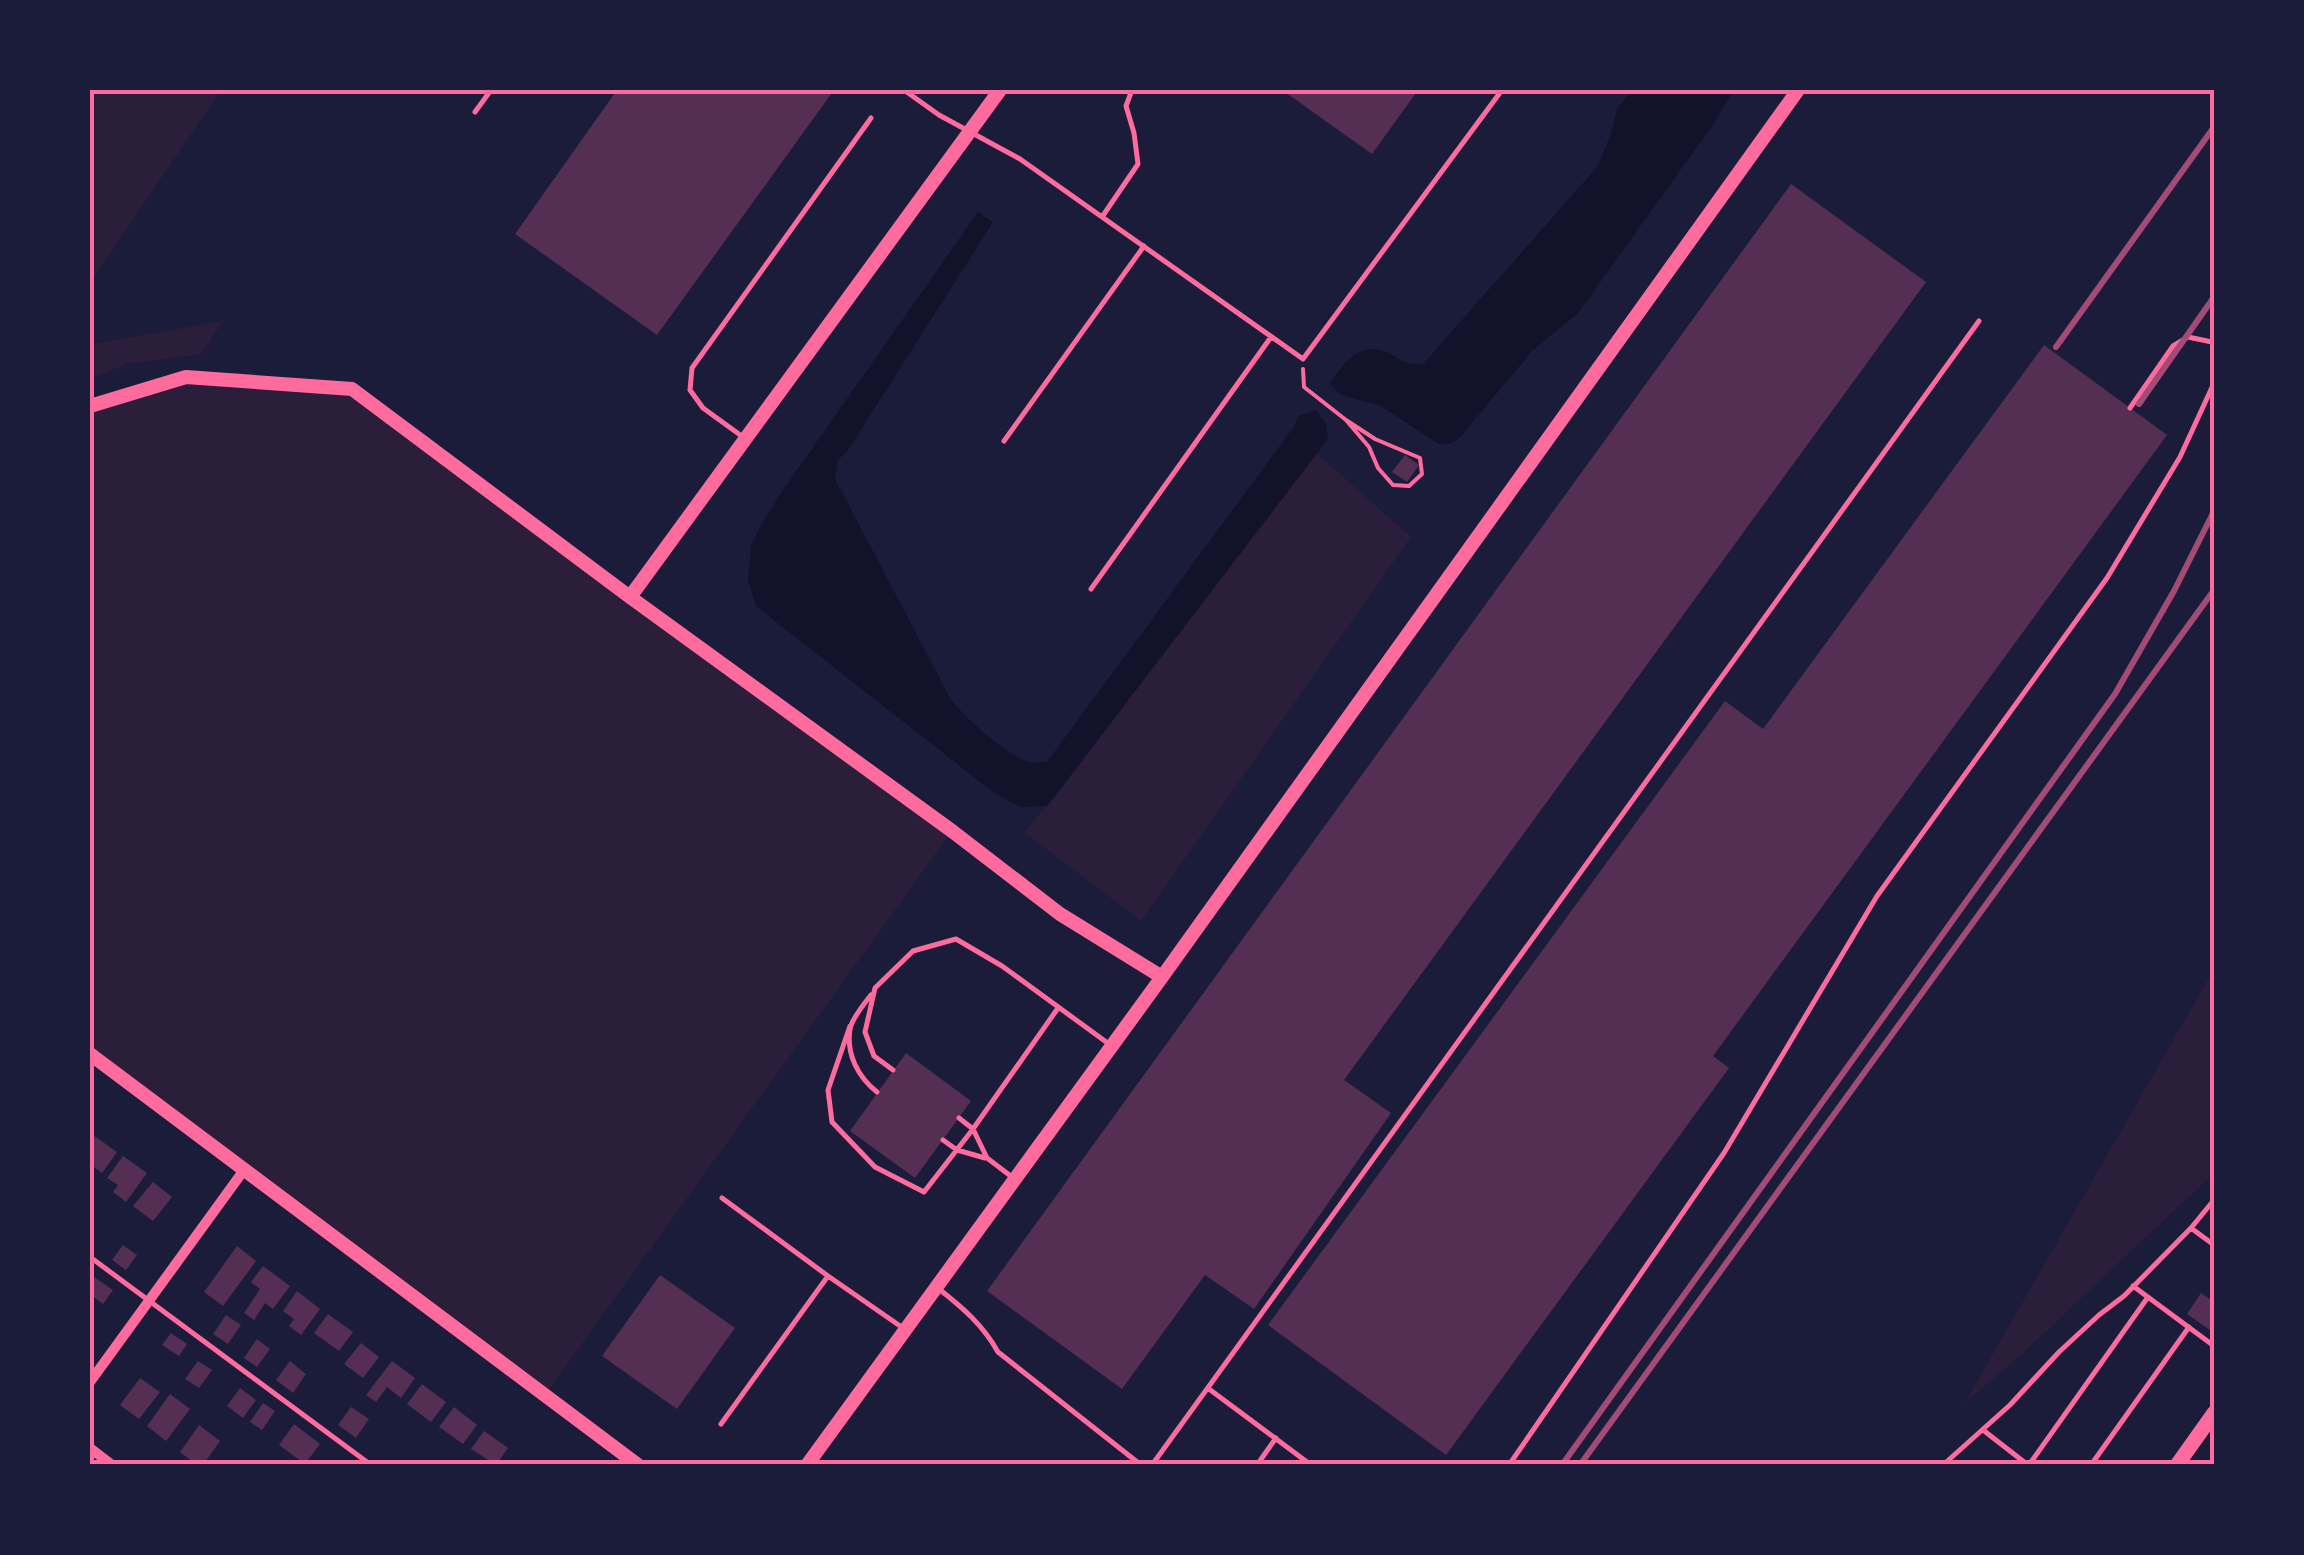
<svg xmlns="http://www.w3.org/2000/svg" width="2304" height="1555" viewBox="0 0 2304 1555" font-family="'Public Sans',sans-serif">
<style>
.green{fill:#2a1e3b}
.water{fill:#12122b}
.building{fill:#542f53}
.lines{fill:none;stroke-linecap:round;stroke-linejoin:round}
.path{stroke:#ff6b9d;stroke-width:4}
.service{stroke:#ff6b9d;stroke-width:5}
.minor{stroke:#ff6b9d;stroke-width:10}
.tertiary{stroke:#ff6b9d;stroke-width:14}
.secondary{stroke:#ff6b9d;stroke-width:15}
.rail{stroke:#a44b75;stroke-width:6}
.neatline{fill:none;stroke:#ff6b9d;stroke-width:4}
</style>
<rect width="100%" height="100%" fill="#1b1b3a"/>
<path class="green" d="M 90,90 L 221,90 L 90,283 Z
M 223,321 L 201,354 L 126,364 L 90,379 L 90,344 Z
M 186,377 L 352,389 L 952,831 L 545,1395 L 90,1054 L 90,406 Z
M 1315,452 L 1411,537 L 1141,921 L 1024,832 L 1057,795 Z
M 2214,969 L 2214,1173 L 2024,1352 L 1964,1404 Z"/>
<path class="water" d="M 1633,90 L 1734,90 L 1714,123 L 1578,313 L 1532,351 L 1460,437 L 1450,444 L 1439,444 L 1379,405 L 1341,395 L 1330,384 C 1342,365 1357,343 1383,351 C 1402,357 1398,365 1423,364 L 1598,166 L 1610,136 L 1618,107 Z
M 978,212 L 993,222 L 848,450 L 838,460 L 835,479 L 951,700 C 964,717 1003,751 1023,760 C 1031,764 1038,762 1047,762 L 1293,428 L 1299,416 L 1316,410 L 1326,424 L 1328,439 L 1047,806 L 1020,807 L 993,792 L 756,606 L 748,580 L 751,546 L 760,527 L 781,493 Z"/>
<path class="building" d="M 617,90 L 834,90 L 657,335 L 515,234 Z
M 1282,90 L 1418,90 L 1372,154 Z
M 1791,184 L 1926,282 L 1344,1080 L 1391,1113 L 1254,1309 L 1205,1275 L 1122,1389 L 987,1291 Z
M 2044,345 L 2167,435 L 1713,1056 L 1729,1068 L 1446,1455 L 1268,1325 L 1725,701 L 1763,729 Z
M 1405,455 L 1419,465 L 1407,482 L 1392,472 Z
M 906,1053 L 971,1101 L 915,1178 L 850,1131 Z
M 93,1135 L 117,1152 L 102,1173 L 90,1164 L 90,1139 Z
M 123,1156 L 147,1173 L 126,1202 L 113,1192 L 118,1185 L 107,1178 Z
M 153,1182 L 172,1197 L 153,1221 L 133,1206 Z
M 123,1245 L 137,1255 L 126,1270 L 112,1260 Z
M 237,1246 L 256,1261 L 223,1306 L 204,1292 Z
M 263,1266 L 290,1286 L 273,1309 L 265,1303 L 254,1320 L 244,1313 L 260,1289 L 251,1282 Z
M 660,1275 L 735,1328 L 677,1409 L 602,1356 Z
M 94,1277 L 113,1290 L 103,1304 L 90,1294 L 90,1283 Z
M 297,1291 L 320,1309 L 301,1335 L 289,1326 L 294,1319 L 283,1311 Z
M 2201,1293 L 2214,1302 L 2214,1333 L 2187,1314 Z
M 328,1314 L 353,1332 L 339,1351 L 314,1333 Z
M 226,1315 L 241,1325 L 228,1344 L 213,1334 Z
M 171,1333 L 187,1344 L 179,1356 L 162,1345 Z
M 257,1339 L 270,1349 L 257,1367 L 244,1358 Z
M 361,1343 L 379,1357 L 363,1378 L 344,1364 Z
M 198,1361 L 212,1370 L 199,1388 L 185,1379 Z
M 290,1361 L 306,1374 L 293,1393 L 276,1380 Z
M 392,1361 L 415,1378 L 401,1398 L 387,1387 L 376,1402 L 366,1395 Z
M 140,1378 L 160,1392 L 139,1419 L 120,1405 Z
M 422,1384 L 446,1402 L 431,1422 L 407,1404 Z
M 240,1388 L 256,1400 L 243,1418 L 227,1406 Z
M 170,1394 L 190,1409 L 166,1441 L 147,1426 Z
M 263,1403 L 275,1411 L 262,1430 L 250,1422 Z
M 351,1407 L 369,1419 L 356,1438 L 338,1425 Z
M 454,1407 L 477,1425 L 463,1444 L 439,1427 Z
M 294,1424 L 320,1444 L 305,1464 L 279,1445 Z
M 199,1425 L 220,1441 L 203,1465 L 197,1465 L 180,1452 Z
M 484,1431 L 508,1448 L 496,1465 L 471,1449 Z"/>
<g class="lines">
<path class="path" d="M 1303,369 L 1304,387 L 1346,420 L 1375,439 L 1420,458 L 1422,474 L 1409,486 L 1393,485 L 1378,468 L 1369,447 L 1346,420"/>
<path class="service" d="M 904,90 L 939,115 L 1020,159 L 1303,359 L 1502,90
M 475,112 L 491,90
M 1102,217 L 1138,164 L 1134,133 L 1126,106 L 1132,90
M 2130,408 L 2173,346 L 2188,337 L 2212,342 L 2214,348
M 743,437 L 703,408 L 690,390 L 692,368 L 871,118
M 1004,441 L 1144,246
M 1091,589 L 1271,337
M 871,995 C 864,1004 852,1018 850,1029 C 846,1054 858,1077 877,1092
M 850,1026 L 828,1090 L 832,1122 L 875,1167 L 924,1192 L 973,1129 L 1058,1008
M 893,1070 L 874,1056 L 865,1032 L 875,988 L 913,951 L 956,939 L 1002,966 L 1109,1044
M 959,1118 L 973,1129 L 987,1158 L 1012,1177
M 943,1140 L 957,1150 L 985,1158
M 722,1198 L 828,1276 L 903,1328
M 2191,1228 L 2214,1245
M 90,1257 L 371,1465
M 2133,1286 L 2214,1346
M 939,1289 C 963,1308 983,1325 998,1352 L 1141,1465
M 1209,1389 L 1307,1462 L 1305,1465
M 721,1424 L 828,1276
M 1983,1430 L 2028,1465
M 1152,1465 L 1979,321
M 1257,1465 L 1276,1438
M 1509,1465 L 1724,1153 L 1877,896 L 2107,578 L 2180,457 L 2214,383
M 1943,1465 L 2010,1405 L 2059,1352 L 2099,1315 L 2124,1296 L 2191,1228 L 2214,1200
M 2029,1465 L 2148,1297
M 2091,1465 L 2189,1327"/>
<path class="minor" d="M 90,1382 L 244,1170
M 90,1448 L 112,1465"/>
<path class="tertiary" d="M 90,406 L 186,377 L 352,389 L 630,597 L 952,831 L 1060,914 L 1162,977
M 630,597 L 1000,90
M 90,1054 L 638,1465
M 807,1465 L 1162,977 L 1798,90"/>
<path class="secondary" d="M 2177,1465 L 2214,1413"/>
<path class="rail" d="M 2056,347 L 2214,127
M 2139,404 L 2214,297
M 1562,1465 L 2115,694 L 2174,591 L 2214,511
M 1580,1465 L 2214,590"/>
</g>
<rect width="2304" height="1555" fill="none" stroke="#1b1b3a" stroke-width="185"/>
<rect x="92" y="92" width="2120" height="1370" class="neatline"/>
</svg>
